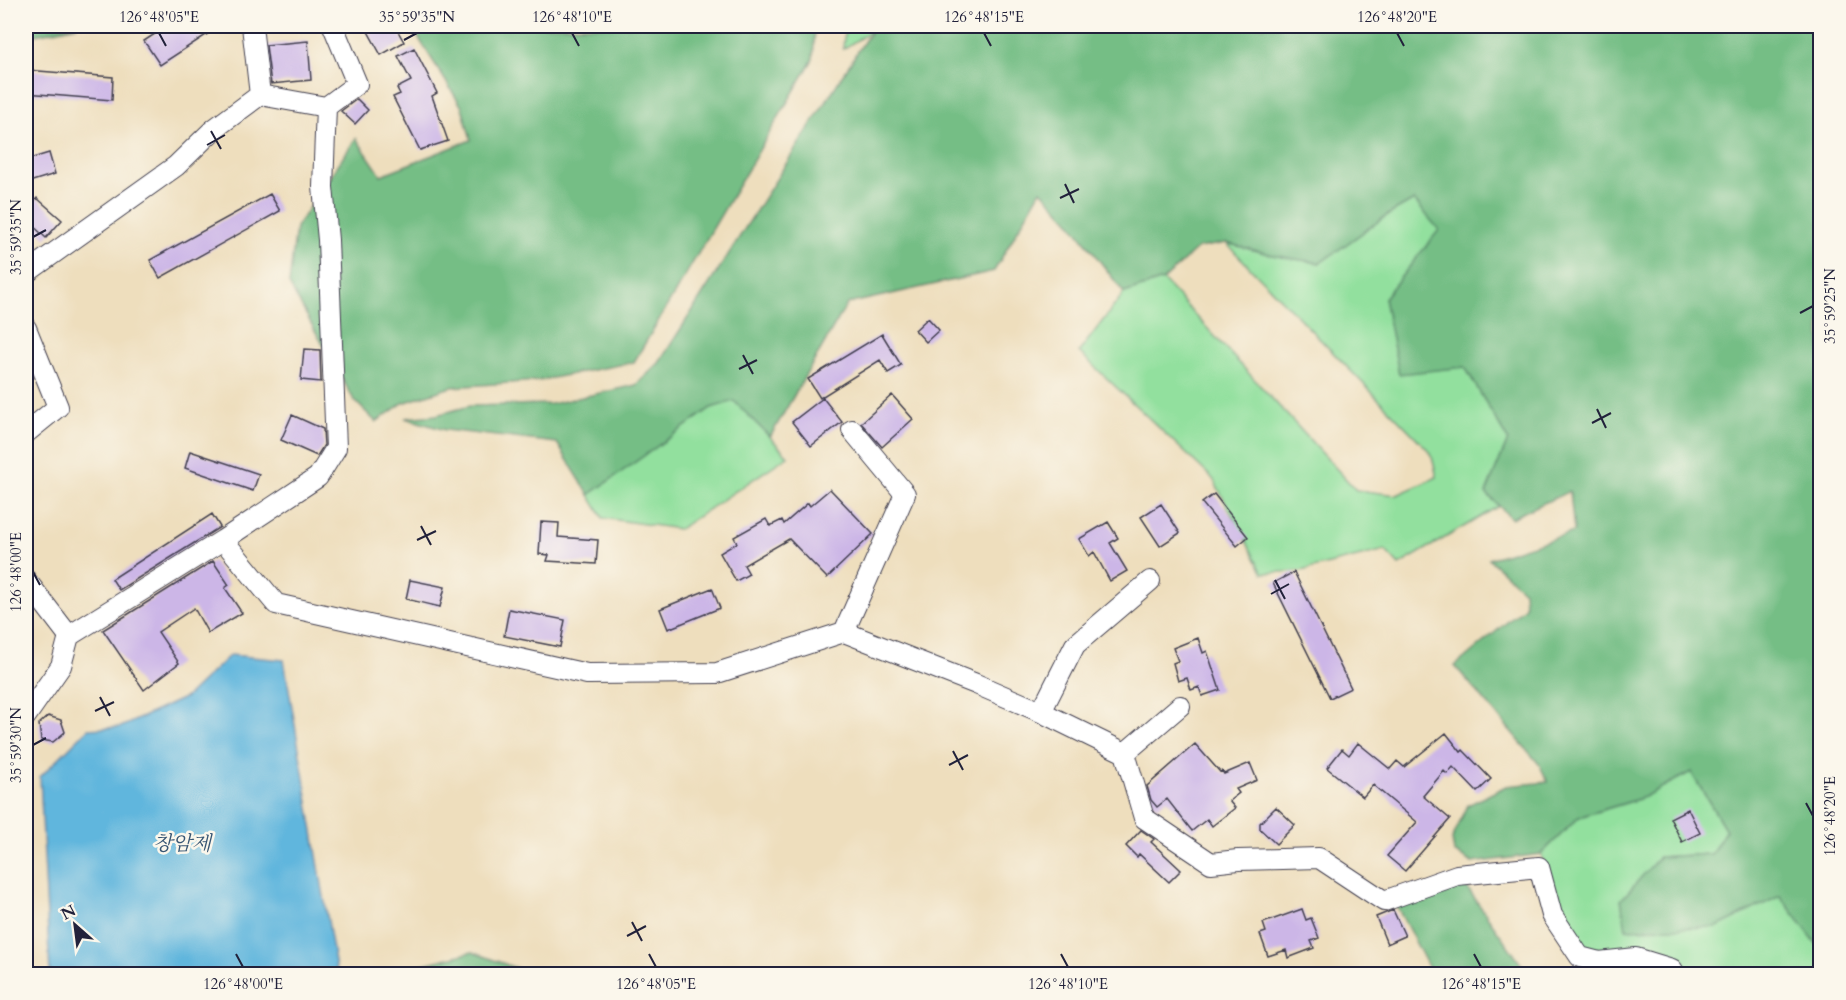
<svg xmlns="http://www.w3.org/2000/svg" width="1846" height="1000" viewBox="0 0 1846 1000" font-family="Cardo,'Noto Serif KR',serif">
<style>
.green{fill:#92e09e;stroke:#5a816c;stroke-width:1.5}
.forest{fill:#75be85;stroke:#4c7060;stroke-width:1.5}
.water{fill:#61b6dd;stroke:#426c8c;stroke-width:1.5}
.building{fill:#ccb6e7}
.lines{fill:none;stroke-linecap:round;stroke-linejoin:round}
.minor-casing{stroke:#413e4e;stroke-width:22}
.minor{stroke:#fff;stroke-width:20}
.ticks{fill:none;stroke:#22223b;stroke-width:2}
.labels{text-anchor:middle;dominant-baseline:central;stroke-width:5;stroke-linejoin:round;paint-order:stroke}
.water-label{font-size:20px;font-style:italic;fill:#385674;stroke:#fbf7ec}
.neatline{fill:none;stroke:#22223b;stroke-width:2}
.ticks-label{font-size:15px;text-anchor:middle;fill:#22223b}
</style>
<rect width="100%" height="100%" fill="#fbf7ec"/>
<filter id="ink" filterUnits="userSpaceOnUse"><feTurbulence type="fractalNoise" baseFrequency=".0167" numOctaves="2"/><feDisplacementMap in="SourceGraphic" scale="12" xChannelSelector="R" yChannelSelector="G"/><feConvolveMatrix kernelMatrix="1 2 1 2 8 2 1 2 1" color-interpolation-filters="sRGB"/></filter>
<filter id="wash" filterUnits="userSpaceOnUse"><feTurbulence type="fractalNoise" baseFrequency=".008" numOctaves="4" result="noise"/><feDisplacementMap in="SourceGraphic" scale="24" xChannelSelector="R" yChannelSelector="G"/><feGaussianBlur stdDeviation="1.35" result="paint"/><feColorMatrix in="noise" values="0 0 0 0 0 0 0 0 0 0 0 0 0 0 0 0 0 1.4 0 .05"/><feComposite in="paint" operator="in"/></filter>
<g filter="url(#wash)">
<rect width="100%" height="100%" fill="#eedebd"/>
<path class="green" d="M 845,26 L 874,26 L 868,33 L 843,49 Z
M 1414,200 L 1440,230 L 1384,298 L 1399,373 L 1465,367 L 1508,440 L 1486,493 L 1499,506 L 1399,565 L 1385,550 L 1301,571 L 1263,573 L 1213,479 L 1079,352 L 1124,293 L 1163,280 L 1356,490 L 1397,495 L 1437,477 L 1431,453 L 1226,243 L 1277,256 L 1320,263 L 1386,216 Z
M 734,400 L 788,456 L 679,529 L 603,518 L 589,495 L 711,408 Z
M 1691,772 L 1726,830 L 1711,854 L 1659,857 L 1717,927 L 1780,895 L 1820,948 L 1820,974 L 1740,974 L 1738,971 L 1708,974 L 1600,954 L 1579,947 L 1553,894 L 1541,854 L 1579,817 L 1636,800 Z"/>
<path class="forest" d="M 26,26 L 77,26 L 26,37 Z
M 411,26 L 815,26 L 813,59 L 634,362 L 537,381 L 451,387 L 403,403 L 376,422 L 354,400 L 289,284 L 296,227 L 356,138 L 381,175 L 471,140 L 462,107 Z
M 874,26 L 1820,26 L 1820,948 L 1780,896 L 1717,927 L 1626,929 L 1621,900 L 1659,857 L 1711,854 L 1726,830 L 1691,772 L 1642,798 L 1579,817 L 1541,854 L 1472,863 L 1454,852 L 1452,839 L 1468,805 L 1506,786 L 1548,782 L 1539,764 L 1455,666 L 1525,607 L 1524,591 L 1489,559 L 1574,532 L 1570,491 L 1511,518 L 1486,493 L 1508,440 L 1465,367 L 1399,374 L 1384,298 L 1439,230 L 1414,200 L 1386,216 L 1320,263 L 1277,256 L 1226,243 L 1198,248 L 1163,280 L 1124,293 L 1071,223 L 1041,190 L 994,271 L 847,304 L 770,437 L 734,401 L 711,408 L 589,495 L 557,443 L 445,430 L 405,418 L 436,415 L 470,406 L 551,404 L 636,385 L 659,363 Z
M 1463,882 L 1528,974 L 1432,974 L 1395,903 Z
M 472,952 L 532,974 L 385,974 Z"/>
<path class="water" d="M 230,655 L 284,660 L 337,974 L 50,974 L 40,777 L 88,729 L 121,727 L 186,697 Z"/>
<g id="blocks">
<path class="building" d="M 167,26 L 220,26 L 160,65 L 144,41 Z
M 365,26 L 395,26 L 404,42 L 381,55 Z
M 308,41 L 311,80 L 271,84 L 266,45 Z
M 414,48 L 437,93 L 432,96 L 448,141 L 420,150 L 393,97 L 400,94 L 397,88 L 411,81 L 398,56 Z
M 26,70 L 113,77 L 112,100 L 26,93 Z
M 357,99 L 368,110 L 355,124 L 341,111 Z
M 49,153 L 55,174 L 26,183 L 26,160 Z
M 270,194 L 280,211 L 160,278 L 150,260 Z
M 37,198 L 62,220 L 46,238 L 26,219 L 26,211 Z
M 928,318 L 939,330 L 926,342 L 915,330 Z
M 882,334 L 901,365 L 888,373 L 880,360 L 820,398 L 808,379 Z
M 304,349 L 320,350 L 321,382 L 301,380 Z
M 892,395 L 913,419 L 882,447 L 861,423 Z
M 823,398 L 842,422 L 811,446 L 792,422 Z
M 292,415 L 323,429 L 324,445 L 317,456 L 281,440 Z
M 190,451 L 259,474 L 253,491 L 185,468 Z
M 830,489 L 873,534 L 827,578 L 789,539 L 744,565 L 749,574 L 736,581 L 720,553 L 737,543 L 734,537 L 766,519 L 770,526 L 782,520 L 784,524 L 808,503 L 810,506 Z
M 1214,494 L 1248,537 L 1237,546 L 1202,503 Z
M 1161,504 L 1180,533 L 1160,546 L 1141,517 Z
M 212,514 L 220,527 L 119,590 L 112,579 Z
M 541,522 L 559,523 L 558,537 L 598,540 L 596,564 L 547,561 L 549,555 L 539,554 Z
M 1108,522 L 1118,538 L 1110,543 L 1127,571 L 1110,581 L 1094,552 L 1089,556 L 1079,539 Z
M 213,561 L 229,585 L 225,588 L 242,613 L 208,633 L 194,608 L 158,632 L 179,663 L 144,690 L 103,630 Z
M 1294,572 L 1351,688 L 1330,698 L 1273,583 Z
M 410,580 L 445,587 L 440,607 L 406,599 Z
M 712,588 L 720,608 L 668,629 L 660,609 Z
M 509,609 L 565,620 L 560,647 L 504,636 Z
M 1198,638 L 1203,653 L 1207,651 L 1220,690 L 1202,696 L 1199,687 L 1191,690 L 1187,678 L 1178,681 L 1173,663 L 1178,661 L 1173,648 Z
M 48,716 L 61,720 L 65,732 L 53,742 L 41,740 L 39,724 Z
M 1446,733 L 1461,752 L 1463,750 L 1491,779 L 1477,792 L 1453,767 L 1447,774 L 1444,771 L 1423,796 L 1450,819 L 1405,871 L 1387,856 L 1417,822 L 1373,785 L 1363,797 L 1327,768 L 1342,749 L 1349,755 L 1358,743 L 1390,769 L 1397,761 L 1404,767 Z
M 1195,744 L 1220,772 L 1222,771 L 1224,774 L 1250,763 L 1257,780 L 1236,789 L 1239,793 L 1229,801 L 1235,808 L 1212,826 L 1207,819 L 1192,831 L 1167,799 L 1157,807 L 1151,800 L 1147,786 Z
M 1276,807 L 1295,825 L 1276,844 L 1260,829 L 1260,823 Z
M 1688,809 L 1700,833 L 1682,842 L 1670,818 Z
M 1141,830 L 1154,839 L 1151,842 L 1181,870 L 1169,882 L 1139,854 L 1137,857 L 1126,846 Z
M 1302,909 L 1306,920 L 1311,918 L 1319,938 L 1311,941 L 1314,948 L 1288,958 L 1286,950 L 1268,956 L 1260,934 L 1266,932 L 1263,923 Z
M 1393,910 L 1405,936 L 1387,944 L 1376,917 Z"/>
</g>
</g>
<g filter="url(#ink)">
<use href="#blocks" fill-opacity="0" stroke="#413e4e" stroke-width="1.5"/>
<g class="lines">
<defs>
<path id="minor" d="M 326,107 L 357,84 L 333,26
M 26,273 L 176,166 L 214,129 L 260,95 L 252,26
M 26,328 L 58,407 L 26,433
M 223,540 L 276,604 L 587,674 L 717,673 L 844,632 L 976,684 L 1041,712 L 1125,753 L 1144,818 L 1211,863 L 1238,860 L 1319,858 L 1384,901 L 1457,875 L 1539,867 L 1552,915 L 1580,957 L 1599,962 L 1636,958 L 1672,969 L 1675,974
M 26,580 L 69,636
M 844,632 L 905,494 L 852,430
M 1041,712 L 1075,645 L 1150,581
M 26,716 L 61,666 L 69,636 L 223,540 L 318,477 L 336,448 L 328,240 L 323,187 L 326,107 L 260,95
M 1125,753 L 1180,706"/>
</defs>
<use href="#minor" class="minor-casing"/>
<use href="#minor" class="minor"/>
</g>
</g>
<path class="ticks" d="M 159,33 L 166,46M 572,33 L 579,46M 984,33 L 991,46M 1397,33 L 1404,46M 404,40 L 417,33M 211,131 L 221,149M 207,145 L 225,135M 1065,184 L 1074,203M 1060,198 L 1079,189M 33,237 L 46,230M 1800,313 L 1813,306M 743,355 L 753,374M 739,369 L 757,360M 1597,409 L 1606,428M 1592,423 L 1611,413M 421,526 L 431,545M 417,540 L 436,531M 33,572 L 40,585M 1275,580 L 1285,599M 1271,594 L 1289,584M 100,697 L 110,716M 95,711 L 114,702M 33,745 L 46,738M 953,751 L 963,770M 949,765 L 968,755M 1806,803 L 1813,816M 632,922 L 642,941M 627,936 L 646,926M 236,954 L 243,967M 649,954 L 656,967M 1061,954 L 1068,967M 1474,954 L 1481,967"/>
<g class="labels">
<g class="water-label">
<text x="182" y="843">창암제</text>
</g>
</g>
<rect width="1846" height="1000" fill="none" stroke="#fbf7ec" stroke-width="66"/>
<g transform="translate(75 925) rotate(332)" stroke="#fbf7ec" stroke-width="4.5" paint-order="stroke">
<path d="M0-4.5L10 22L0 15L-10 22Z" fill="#22223b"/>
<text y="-9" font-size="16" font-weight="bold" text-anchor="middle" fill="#22223b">N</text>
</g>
<rect x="33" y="33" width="1780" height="934" class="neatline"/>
<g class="ticks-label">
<text x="159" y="22">126°48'05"E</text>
<text x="417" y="22">35°59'35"N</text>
<text x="572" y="22">126°48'10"E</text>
<text x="984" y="22">126°48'15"E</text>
<text x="1397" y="22">126°48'20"E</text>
<text transform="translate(16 237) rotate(-90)" y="5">35°59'35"N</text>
<text transform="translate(1830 306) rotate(-90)" y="5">35°59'25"N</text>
<text transform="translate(16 572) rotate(-90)" y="5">126°48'00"E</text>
<text transform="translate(16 745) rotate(-90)" y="5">35°59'30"N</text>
<text transform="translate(1830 816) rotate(-90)" y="5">126°48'20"E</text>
<text x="243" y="989">126°48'00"E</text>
<text x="656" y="989">126°48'05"E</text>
<text x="1068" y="989">126°48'10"E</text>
<text x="1481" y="989">126°48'15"E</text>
</g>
</svg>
